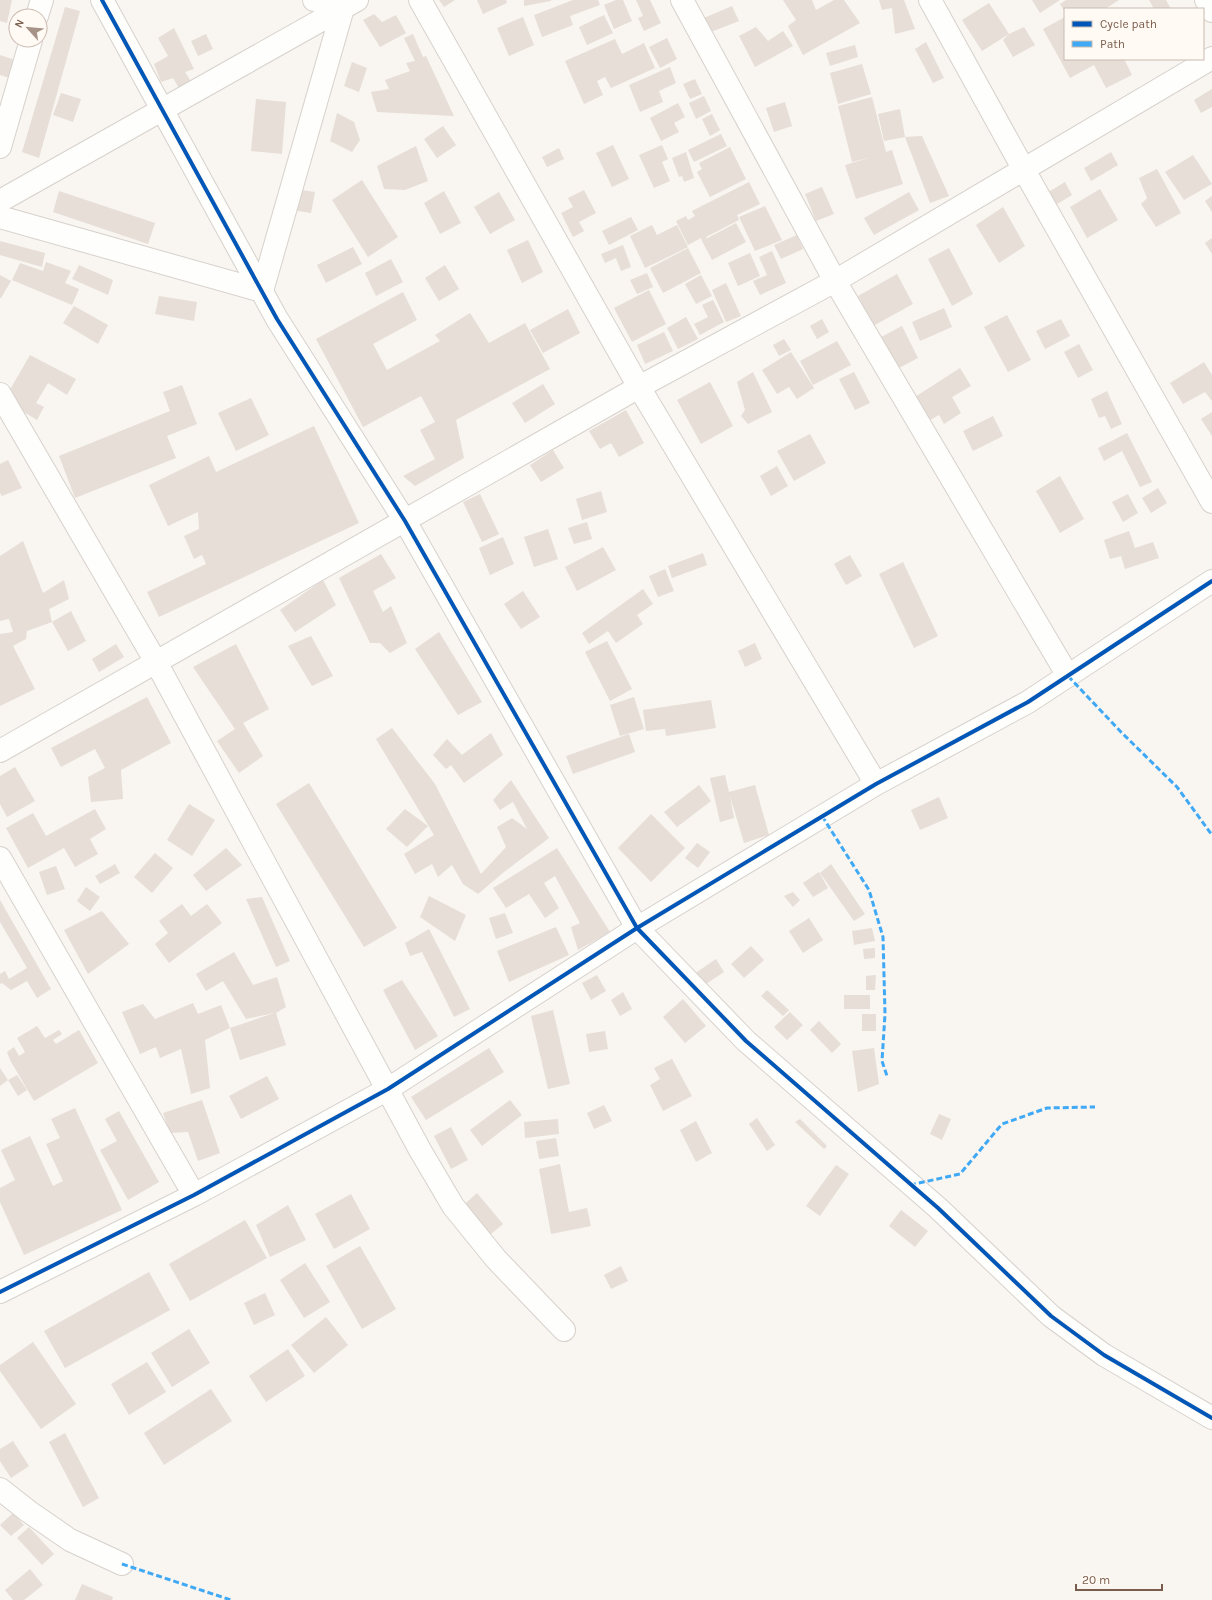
<svg xmlns="http://www.w3.org/2000/svg" width="1212" height="1600" viewBox="0 0 1212 1600" font-family="Karla,sans-serif">
<style>
.building{fill:#e6ded7}
.lines{fill:none;stroke-linecap:round;stroke-linejoin:round}
.minor-casing{stroke:#d7d1cb;stroke-width:24}
.minor{stroke:#fefefd;stroke-width:22}
.quiet{stroke:#3fa9f5;stroke-width:3;stroke-dasharray:6 3;stroke-linecap:butt}
.cycleway-casing{stroke:#fffaf3;stroke-width:6}
.cycleway{stroke:#0057b8;stroke-width:4}
</style>
<rect width="100%" height="100%" fill="#f9f5f0"/>
<path class="building" d="M 0,0 L 12,0 L 7,23 L 0,21 Z
M 439,0 L 455,0 L 444,7 Z
M 477,0 L 506,0 L 507,3 L 483,14 Z
M 524,0 L 551,0 L 551,1 L 524,6 Z
M 573,0 L 598,0 L 600,5 L 570,16 L 573,25 L 542,37 L 534,15 Z
M 616,0 L 623,0 L 632,21 L 614,29 L 604,5 Z
M 636,0 L 650,0 L 661,23 L 644,31 L 638,18 L 643,16 Z
M 783,0 L 812,0 L 816,10 L 834,0 L 844,0 L 860,23 L 803,55 L 788,26 L 796,20 Z
M 879,0 L 904,0 L 915,29 L 895,34 L 892,8 L 882,10 Z
M 1032,0 L 1060,0 L 1040,13 Z
M 1066,0 L 1119,0 L 1105,9 L 1065,9 L 1065,12 L 1060,4 Z
M 1149,0 L 1166,0 L 1171,9 L 1154,9 Z
M 989,3 L 1009,34 L 982,51 L 962,20 Z
M 732,6 L 739,21 L 711,32 L 704,18 Z
M 65,7 L 80,11 L 39,158 L 22,152 Z
M 374,14 L 382,22 L 396,15 L 406,33 L 380,47 L 363,20 Z
M 604,15 L 613,33 L 587,45 L 579,27 Z
M 523,17 L 534,45 L 509,56 L 497,28 Z
M 1065,17 L 1065,59 L 1124,59 L 1132,75 L 1106,88 L 1094,65 L 1070,78 L 1043,29 Z
M 756,27 L 768,41 L 783,31 L 793,46 L 755,67 L 739,36 Z
M 1024,27 L 1035,45 L 1013,57 L 1003,40 L 1009,34 Z
M 174,28 L 194,69 L 185,72 L 192,83 L 179,88 L 173,78 L 161,82 L 154,64 L 168,56 L 158,38 Z
M 206,34 L 213,49 L 198,56 L 191,41 Z
M 413,34 L 423,57 L 426,56 L 454,116 L 377,112 L 371,92 L 389,89 L 385,80 L 410,71 L 406,63 L 415,61 L 404,38 Z
M 667,38 L 677,59 L 660,68 L 649,47 Z
M 615,39 L 622,54 L 644,43 L 655,68 L 611,88 L 605,77 L 597,81 L 603,95 L 584,104 L 565,61 Z
M 926,42 L 944,78 L 933,83 L 915,49 Z
M 855,45 L 858,57 L 830,66 L 826,53 Z
M 0,55 L 21,62 L 17,80 L 0,75 Z
M 352,62 L 367,68 L 359,92 L 344,86 Z
M 862,64 L 871,94 L 838,104 L 830,73 Z
M 670,67 L 676,83 L 659,91 L 663,102 L 640,112 L 629,85 Z
M 695,79 L 702,94 L 690,99 L 683,84 Z
M 1212,89 L 1212,107 L 1201,113 L 1194,100 Z
M 61,93 L 81,99 L 73,122 L 53,115 Z
M 704,96 L 711,111 L 696,119 L 689,103 Z
M 872,97 L 886,152 L 892,150 L 903,184 L 856,199 L 845,165 L 872,157 L 852,162 L 838,106 Z
M 256,99 L 286,102 L 282,154 L 251,151 Z
M 785,102 L 792,126 L 774,132 L 766,108 Z
M 678,103 L 685,117 L 674,123 L 679,132 L 661,141 L 650,118 Z
M 900,109 L 905,137 L 884,141 L 878,114 Z
M 337,113 L 354,122 L 360,140 L 352,152 L 330,141 Z
M 712,114 L 720,130 L 710,136 L 702,119 Z
M 443,126 L 456,145 L 437,158 L 424,139 Z
M 721,134 L 727,146 L 694,162 L 688,150 Z
M 922,136 L 949,196 L 930,203 L 905,137 Z
M 613,145 L 629,179 L 612,187 L 596,153 Z
M 662,145 L 668,159 L 662,162 L 670,181 L 654,188 L 639,155 Z
M 416,146 L 428,181 L 405,190 L 384,189 L 377,166 Z
M 730,147 L 746,179 L 710,197 L 697,172 L 702,169 L 699,163 Z
M 559,148 L 564,159 L 547,167 L 542,157 Z
M 686,152 L 694,178 L 684,182 L 682,176 L 679,177 L 672,158 Z
M 1111,152 L 1118,165 L 1091,181 L 1084,168 Z
M 1193,155 L 1212,184 L 1184,200 L 1165,172 Z
M 1157,169 L 1181,213 L 1156,227 L 1141,204 L 1147,198 L 1139,178 Z
M 362,180 L 398,237 L 368,257 L 332,200 Z
M 749,182 L 760,204 L 737,215 L 739,220 L 706,237 L 707,238 L 702,241 L 701,238 L 688,245 L 676,221 L 686,216 L 688,220 L 695,216 L 692,211 Z
M 1065,182 L 1072,195 L 1049,209 L 1042,196 Z
M 822,187 L 834,214 L 816,221 L 805,194 Z
M 295,189 L 315,192 L 311,213 L 292,210 Z
M 1100,189 L 1118,220 L 1087,238 L 1070,207 Z
M 584,190 L 596,213 L 579,222 L 584,231 L 573,237 L 561,213 L 573,207 L 568,198 Z
M 59,191 L 155,223 L 148,244 L 53,212 Z
M 444,191 L 461,223 L 440,234 L 424,203 Z
M 499,192 L 515,220 L 490,234 L 474,207 Z
M 909,192 L 919,210 L 874,235 L 864,218 Z
M 1212,196 L 1212,212 L 1205,201 Z
M 765,206 L 782,240 L 755,251 L 739,217 Z
M 1003,207 L 1025,246 L 999,263 L 976,225 Z
M 631,217 L 638,230 L 609,245 L 602,231 Z
M 736,223 L 746,242 L 712,260 L 702,241 Z
M 652,225 L 657,235 L 677,225 L 688,247 L 668,257 L 661,244 L 668,257 L 645,268 L 630,236 Z
M 797,235 L 803,249 L 781,259 L 774,245 Z
M 1212,238 L 1212,254 L 1205,243 Z
M 528,240 L 543,272 L 522,283 L 507,250 Z
M 0,241 L 45,253 L 42,267 L 0,255 Z
M 623,245 L 631,267 L 621,271 L 616,258 L 605,263 L 601,254 Z
M 353,247 L 362,264 L 326,283 L 317,265 Z
M 688,248 L 701,273 L 663,293 L 650,268 Z
M 949,248 L 973,294 L 952,306 L 928,259 Z
M 772,251 L 786,283 L 760,295 L 753,281 L 767,275 L 759,257 Z
M 750,253 L 760,276 L 738,286 L 728,263 Z
M 391,259 L 403,282 L 376,296 L 365,273 Z
M 46,262 L 71,271 L 65,283 L 79,289 L 72,305 L 12,280 L 20,263 L 43,271 Z
M 79,265 L 113,280 L 108,295 L 72,279 Z
M 445,265 L 459,289 L 439,301 L 425,278 Z
M 647,273 L 653,287 L 637,294 L 630,280 Z
M 897,274 L 913,304 L 873,326 L 858,296 Z
M 0,275 L 11,281 L 1,298 L 0,298 Z
M 701,275 L 712,296 L 696,304 L 685,284 Z
M 726,283 L 741,316 L 726,322 L 712,290 Z
M 649,290 L 666,324 L 632,342 L 614,308 Z
M 403,292 L 417,320 L 373,344 L 387,370 L 440,341 L 435,335 L 470,313 L 489,343 L 525,323 L 550,369 L 456,420 L 464,458 L 415,486 L 403,476 L 435,459 L 420,430 L 435,422 L 421,396 L 363,427 L 316,339 Z
M 159,296 L 197,302 L 194,321 L 155,314 Z
M 713,300 L 724,322 L 700,335 L 694,324 L 708,317 L 702,305 Z
M 74,306 L 108,325 L 98,344 L 63,323 Z
M 944,308 L 952,327 L 920,341 L 912,322 Z
M 568,309 L 580,333 L 543,353 L 530,330 Z
M 1007,315 L 1031,360 L 1008,372 L 984,327 Z
M 686,317 L 698,339 L 678,349 L 667,328 Z
M 822,319 L 829,332 L 817,339 L 810,326 Z
M 1061,319 L 1070,336 L 1045,349 L 1036,331 Z
M 902,326 L 918,358 L 897,369 L 881,337 Z
M 664,332 L 673,351 L 645,364 L 637,345 Z
M 784,339 L 791,350 L 779,356 L 773,345 Z
M 837,341 L 851,365 L 813,385 L 800,361 Z
M 1079,344 L 1093,370 L 1078,378 L 1064,352 Z
M 791,352 L 814,388 L 797,399 L 789,387 L 777,394 L 762,370 Z
M 30,355 L 76,379 L 67,395 L 48,383 L 36,403 L 44,407 L 37,420 L 4,400 Z
M 1204,362 L 1212,375 L 1212,401 L 1205,392 L 1183,404 L 1170,383 Z
M 960,368 L 971,386 L 952,397 L 961,413 L 944,424 L 939,415 L 930,420 L 915,397 Z
M 753,372 L 772,412 L 748,424 L 741,416 L 745,410 L 737,382 Z
M 854,372 L 870,403 L 855,410 L 839,379 Z
M 710,382 L 733,426 L 701,444 L 677,400 Z
M 543,384 L 555,404 L 525,423 L 512,403 Z
M 182,385 L 197,424 L 167,436 L 176,458 L 75,498 L 59,456 L 170,411 L 163,392 Z
M 1107,391 L 1122,424 L 1111,429 L 1105,416 L 1099,418 L 1091,399 Z
M 251,398 L 269,435 L 236,451 L 218,413 Z
M 626,410 L 644,443 L 619,457 L 611,443 L 600,449 L 589,431 Z
M 1212,412 L 1212,436 L 1201,419 Z
M 993,416 L 1003,436 L 973,451 L 963,431 Z
M 314,426 L 359,523 L 159,617 L 147,592 L 206,564 L 202,555 L 194,559 L 184,536 L 199,529 L 198,512 L 168,526 L 149,485 L 209,456 L 216,472 Z
M 1127,433 L 1152,482 L 1140,487 L 1122,451 L 1104,461 L 1098,448 Z
M 810,434 L 826,463 L 794,481 L 777,451 Z
M 553,450 L 564,468 L 541,482 L 530,465 Z
M 8,460 L 22,488 L 2,496 L 0,493 L 0,464 Z
M 777,466 L 788,486 L 771,496 L 760,476 Z
M 1060,476 L 1084,519 L 1060,533 L 1036,491 Z
M 1158,488 L 1167,503 L 1151,513 L 1142,498 Z
M 601,491 L 607,512 L 582,520 L 576,499 Z
M 480,494 L 499,534 L 482,542 L 463,502 Z
M 1128,494 L 1138,513 L 1123,522 L 1112,502 Z
M 587,522 L 592,539 L 574,544 L 568,528 Z
M 548,529 L 558,559 L 534,567 L 524,537 Z
M 1129,531 L 1135,548 L 1153,542 L 1159,558 L 1125,569 L 1121,556 L 1110,559 L 1104,540 Z
M 503,537 L 514,564 L 490,575 L 479,548 Z
M 23,541 L 43,593 L 64,580 L 69,599 L 49,609 L 52,622 L 27,631 L 26,639 L 13,646 L 35,689 L 0,706 L 0,634 L 13,632 L 9,619 L 0,621 L 0,556 Z
M 603,547 L 616,570 L 577,591 L 565,567 Z
M 703,553 L 707,565 L 672,578 L 668,566 Z
M 381,554 L 396,578 L 373,591 L 383,612 L 391,606 L 407,643 L 390,653 L 380,643 L 370,643 L 339,578 Z
M 850,555 L 862,576 L 846,585 L 834,564 Z
M 903,562 L 938,636 L 914,648 L 879,574 Z
M 665,569 L 674,591 L 658,597 L 649,576 Z
M 323,580 L 336,605 L 295,632 L 280,610 Z
M 643,589 L 653,604 L 637,615 L 643,624 L 616,643 L 608,631 L 589,644 L 582,633 Z
M 523,591 L 540,617 L 521,629 L 504,604 Z
M 71,611 L 86,641 L 68,651 L 52,622 Z
M 439,632 L 482,702 L 458,715 L 415,649 Z
M 311,636 L 333,676 L 312,686 L 288,646 Z
M 607,641 L 632,689 L 610,701 L 585,652 Z
M 755,643 L 762,659 L 745,667 L 738,651 Z
M 116,644 L 124,657 L 99,672 L 92,659 Z
M 236,644 L 269,709 L 243,723 L 263,756 L 239,773 L 217,741 L 235,729 L 193,667 Z
M 147,697 L 171,743 L 121,770 L 123,799 L 91,802 L 88,777 L 105,768 L 95,749 L 61,767 L 51,748 Z
M 634,697 L 644,729 L 620,736 L 610,705 Z
M 711,700 L 716,728 L 666,736 L 665,729 L 646,731 L 643,710 Z
M 392,728 L 435,784 L 481,874 L 506,847 L 497,827 L 512,818 L 527,829 L 513,802 L 500,810 L 493,800 L 511,780 L 549,838 L 504,872 L 478,894 L 463,884 L 452,865 L 438,877 L 432,864 L 415,874 L 404,854 L 434,835 L 376,739 Z
M 491,733 L 503,755 L 464,783 L 451,765 L 446,769 L 433,755 L 447,739 L 462,755 Z
M 629,734 L 635,752 L 573,774 L 566,756 Z
M 15,767 L 35,801 L 7,817 L 0,804 L 0,776 Z
M 725,775 L 729,792 L 755,785 L 769,835 L 744,843 L 730,796 L 734,818 L 720,822 L 710,778 Z
M 309,783 L 397,928 L 364,947 L 276,804 Z
M 699,785 L 711,801 L 677,827 L 664,812 Z
M 939,797 L 948,818 L 920,830 L 911,810 Z
M 189,804 L 215,820 L 192,856 L 167,840 Z
M 95,809 L 106,829 L 90,839 L 98,854 L 75,867 L 64,848 L 28,868 L 6,828 L 33,813 L 46,836 Z
M 405,809 L 428,826 L 407,847 L 386,829 Z
M 651,814 L 685,848 L 651,882 L 618,848 Z
M 697,843 L 710,852 L 698,868 L 685,858 Z
M 226,848 L 242,865 L 206,891 L 193,875 Z
M 557,848 L 610,932 L 578,950 L 571,927 L 580,923 L 555,876 L 544,883 L 559,908 L 545,918 L 529,894 L 506,908 L 493,888 Z
M 155,853 L 173,868 L 152,893 L 134,877 Z
M 115,864 L 120,873 L 100,884 L 95,876 Z
M 831,864 L 865,914 L 854,921 L 820,873 Z
M 56,866 L 65,889 L 47,895 L 39,872 Z
M 819,872 L 828,888 L 813,897 L 803,883 Z
M 86,887 L 100,897 L 90,911 L 77,901 Z
M 793,892 L 800,900 L 793,907 L 784,896 Z
M 429,896 L 466,915 L 455,941 L 420,917 Z
M 262,897 L 290,961 L 276,967 L 246,899 Z
M 0,900 L 51,989 L 37,998 L 27,981 L 11,990 L 2,983 L 0,984 L 0,974 L 5,971 L 9,979 L 27,968 L 0,922 Z
M 182,904 L 191,916 L 207,904 L 222,923 L 169,963 L 155,944 L 168,933 L 159,921 Z
M 102,911 L 129,944 L 88,974 L 64,930 Z
M 505,913 L 513,933 L 496,939 L 489,918 Z
M 809,918 L 823,940 L 803,953 L 789,931 Z
M 556,927 L 569,955 L 509,982 L 497,951 Z
M 872,928 L 875,941 L 854,945 L 852,931 Z
M 429,929 L 470,1009 L 454,1017 L 422,952 L 410,956 L 405,943 Z
M 751,946 L 764,960 L 744,978 L 731,964 Z
M 875,948 L 875,958 L 864,959 L 863,949 Z
M 234,952 L 253,985 L 277,977 L 286,1007 L 276,1013 L 286,1045 L 240,1060 L 230,1028 L 274,1013 L 246,1019 L 223,981 L 206,991 L 196,974 Z
M 716,959 L 724,972 L 700,988 L 691,976 Z
M 597,975 L 606,991 L 591,1000 L 582,983 Z
M 876,975 L 875,990 L 866,990 L 866,976 Z
M 402,980 L 438,1036 L 415,1050 L 383,990 Z
M 767,990 L 789,1010 L 783,1016 L 761,996 Z
M 623,992 L 632,1009 L 620,1016 L 611,1000 Z
M 844,995 L 870,995 L 870,1009 L 844,1009 Z
M 683,999 L 706,1026 L 685,1043 L 663,1017 Z
M 193,1003 L 198,1014 L 221,1005 L 230,1028 L 205,1040 L 210,1088 L 191,1094 L 181,1049 L 160,1058 L 156,1047 L 140,1054 L 122,1012 L 143,1004 L 155,1019 Z
M 553,1010 L 570,1084 L 548,1089 L 531,1016 Z
M 790,1012 L 803,1025 L 787,1040 L 774,1027 Z
M 862,1014 L 876,1014 L 876,1031 L 862,1031 Z
M 819,1021 L 841,1044 L 832,1053 L 810,1030 Z
M 37,1026 L 45,1038 L 59,1030 L 62,1034 L 53,1040 L 56,1044 L 79,1030 L 98,1063 L 34,1101 L 10,1060 L 7,1052 L 14,1047 L 19,1056 L 25,1052 L 17,1038 Z
M 605,1031 L 608,1049 L 589,1052 L 586,1034 Z
M 489,1048 L 504,1072 L 426,1120 L 411,1097 Z
M 874,1048 L 879,1084 L 858,1092 L 852,1051 Z
M 672,1059 L 692,1096 L 663,1111 L 650,1085 L 660,1079 L 654,1068 Z
M 0,1068 L 8,1080 L 0,1086 Z
M 17,1075 L 27,1090 L 18,1096 L 8,1080 Z
M 267,1076 L 279,1099 L 241,1119 L 229,1096 Z
M 202,1100 L 220,1153 L 198,1161 L 188,1132 L 170,1133 L 163,1113 Z
M 510,1100 L 522,1115 L 482,1146 L 470,1130 Z
M 604,1105 L 612,1121 L 594,1129 L 587,1113 Z
M 75,1108 L 122,1210 L 24,1255 L 0,1202 L 0,1188 L 15,1180 L 1,1150 L 30,1136 L 53,1186 L 63,1181 L 46,1144 L 60,1138 L 51,1119 Z
M 119,1111 L 159,1182 L 128,1200 L 100,1150 L 117,1141 L 105,1119 Z
M 939,1114 L 951,1119 L 942,1140 L 930,1134 Z
M 757,1118 L 775,1145 L 767,1151 L 749,1124 Z
M 558,1119 L 559,1134 L 525,1138 L 524,1122 Z
M 800,1119 L 827,1146 L 824,1149 L 795,1122 Z
M 696,1121 L 712,1153 L 696,1162 L 680,1130 Z
M 451,1127 L 468,1160 L 451,1169 L 434,1136 Z
M 556,1138 L 559,1156 L 539,1159 L 536,1141 Z
M 560,1164 L 569,1212 L 587,1208 L 591,1226 L 551,1234 L 539,1169 Z
M 836,1165 L 849,1174 L 820,1216 L 806,1206 Z
M 477,1193 L 503,1224 L 484,1240 L 458,1210 Z
M 351,1194 L 370,1229 L 334,1249 L 315,1214 Z
M 288,1205 L 306,1240 L 270,1257 L 256,1225 Z
M 901,1210 L 928,1231 L 915,1247 L 889,1226 Z
M 245,1220 L 267,1258 L 190,1301 L 169,1264 Z
M 360,1246 L 396,1309 L 362,1329 L 326,1266 Z
M 305,1263 L 330,1302 L 304,1318 L 280,1280 Z
M 621,1266 L 628,1281 L 611,1289 L 604,1275 Z
M 149,1272 L 170,1310 L 65,1368 L 44,1331 Z
M 265,1293 L 275,1315 L 254,1325 L 244,1303 Z
M 326,1317 L 348,1345 L 314,1373 L 291,1345 Z
M 189,1329 L 210,1363 L 172,1387 L 151,1353 Z
M 33,1342 L 76,1404 L 41,1429 L 0,1371 L 0,1365 Z
M 288,1349 L 305,1376 L 266,1402 L 249,1376 Z
M 147,1362 L 166,1392 L 129,1415 L 111,1384 Z
M 211,1389 L 232,1421 L 164,1465 L 144,1433 Z
M 65,1433 L 99,1498 L 83,1507 L 49,1442 Z
M 13,1441 L 29,1466 L 11,1478 L 0,1461 L 0,1449 Z
M 13,1513 L 24,1525 L 11,1536 L 0,1525 Z
M 29,1527 L 54,1554 L 42,1565 L 17,1538 Z
M 30,1569 L 43,1585 L 24,1600 L 13,1600 L 5,1590 Z
M 82,1584 L 113,1597 L 112,1600 L 75,1600 Z"/>
<g class="lines">
<defs>
<path id="minor" d="M 102,0 L 277,319 L 405,521 L 637,928 L 746,1041 L 938,1208 L 1051,1316 L 1104,1355 L 1212,1418
M 420,0 L 639,387 L 876,784
M 682,0 L 835,281 L 1068,676
M 930,0 L 1024,170 L 1212,502
M 1206,0 L 1212,11
M 37,16 L 42,0
M 0,147 L 31,40
M 0,201 L 357,0
M 0,217 L 262,291 L 343,8 L 314,0
M 0,394 L 156,662 L 420,1150 L 453,1206 L 496,1259 L 564,1330
M 0,751 L 639,387 L 835,281 L 1212,58
M 0,858 L 194,1195
M 0,1292 L 194,1195 L 388,1089 L 637,928 L 876,784 L 1028,702 L 1212,581
M 0,1489 L 28,1511 L 70,1540 L 122,1564"/>
</defs>
<use href="#minor" class="minor-casing"/>
<use href="#minor" class="minor"/>
<path class="quiet" d="M 1068,676 L 1121,732 L 1177,787 L 1212,835
M 822,816 L 869,890 L 883,937 L 885,1014 L 882,1061 L 887,1076
M 910,1185 L 960,1174 L 1002,1124 L 1047,1108 L 1095,1107
M 122,1564 L 231,1600"/>
<defs>
<path id="cycleway" d="M 102,0 L 277,319 L 405,521 L 637,928 L 746,1041 L 938,1208 L 1051,1316 L 1104,1355 L 1212,1418
M 0,1292 L 194,1195 L 388,1089 L 637,928 L 876,784 L 1028,702 L 1212,581"/>
</defs>
<use href="#cycleway" class="cycleway-casing"/>
<use href="#cycleway" class="cycleway"/>
</g>
<rect x="1064" y="8" width="140" height="52" fill="#fffaf3" stroke="#cabbb1"/>
<rect x="1072" y="21" width="20" height="6" fill="#0057b8" stroke="#cabbb1"/>
<text x="1100" y="28" font-size="12" fill="#7a5c4d">Cycle path</text>
<rect x="1072" y="41" width="20" height="6" fill="#3fa9f5" stroke="#cabbb1"/>
<text x="1100" y="48" font-size="12" fill="#7a5c4d">Path</text>
<g transform="translate(28 28) rotate(297)"><circle r="19" fill="#fffaf3" stroke="#cabbb1"/>
<path d="M0-3L7 15L0 10L-7 15Z" fill="#a69286"/>
<text y="-6" font-size="11" font-weight="bold" text-anchor="middle" fill="#7a5c4d">N</text>
</g>
<path d="M1076 1584v6h86v-6" fill="none" stroke="#7a5c4d" stroke-width="2"/>
<text x="1082" y="1584" font-size="12" fill="#7a5c4d" stroke="#fffaf3" stroke-width="3" paint-order="stroke">20 m</text>
</svg>
